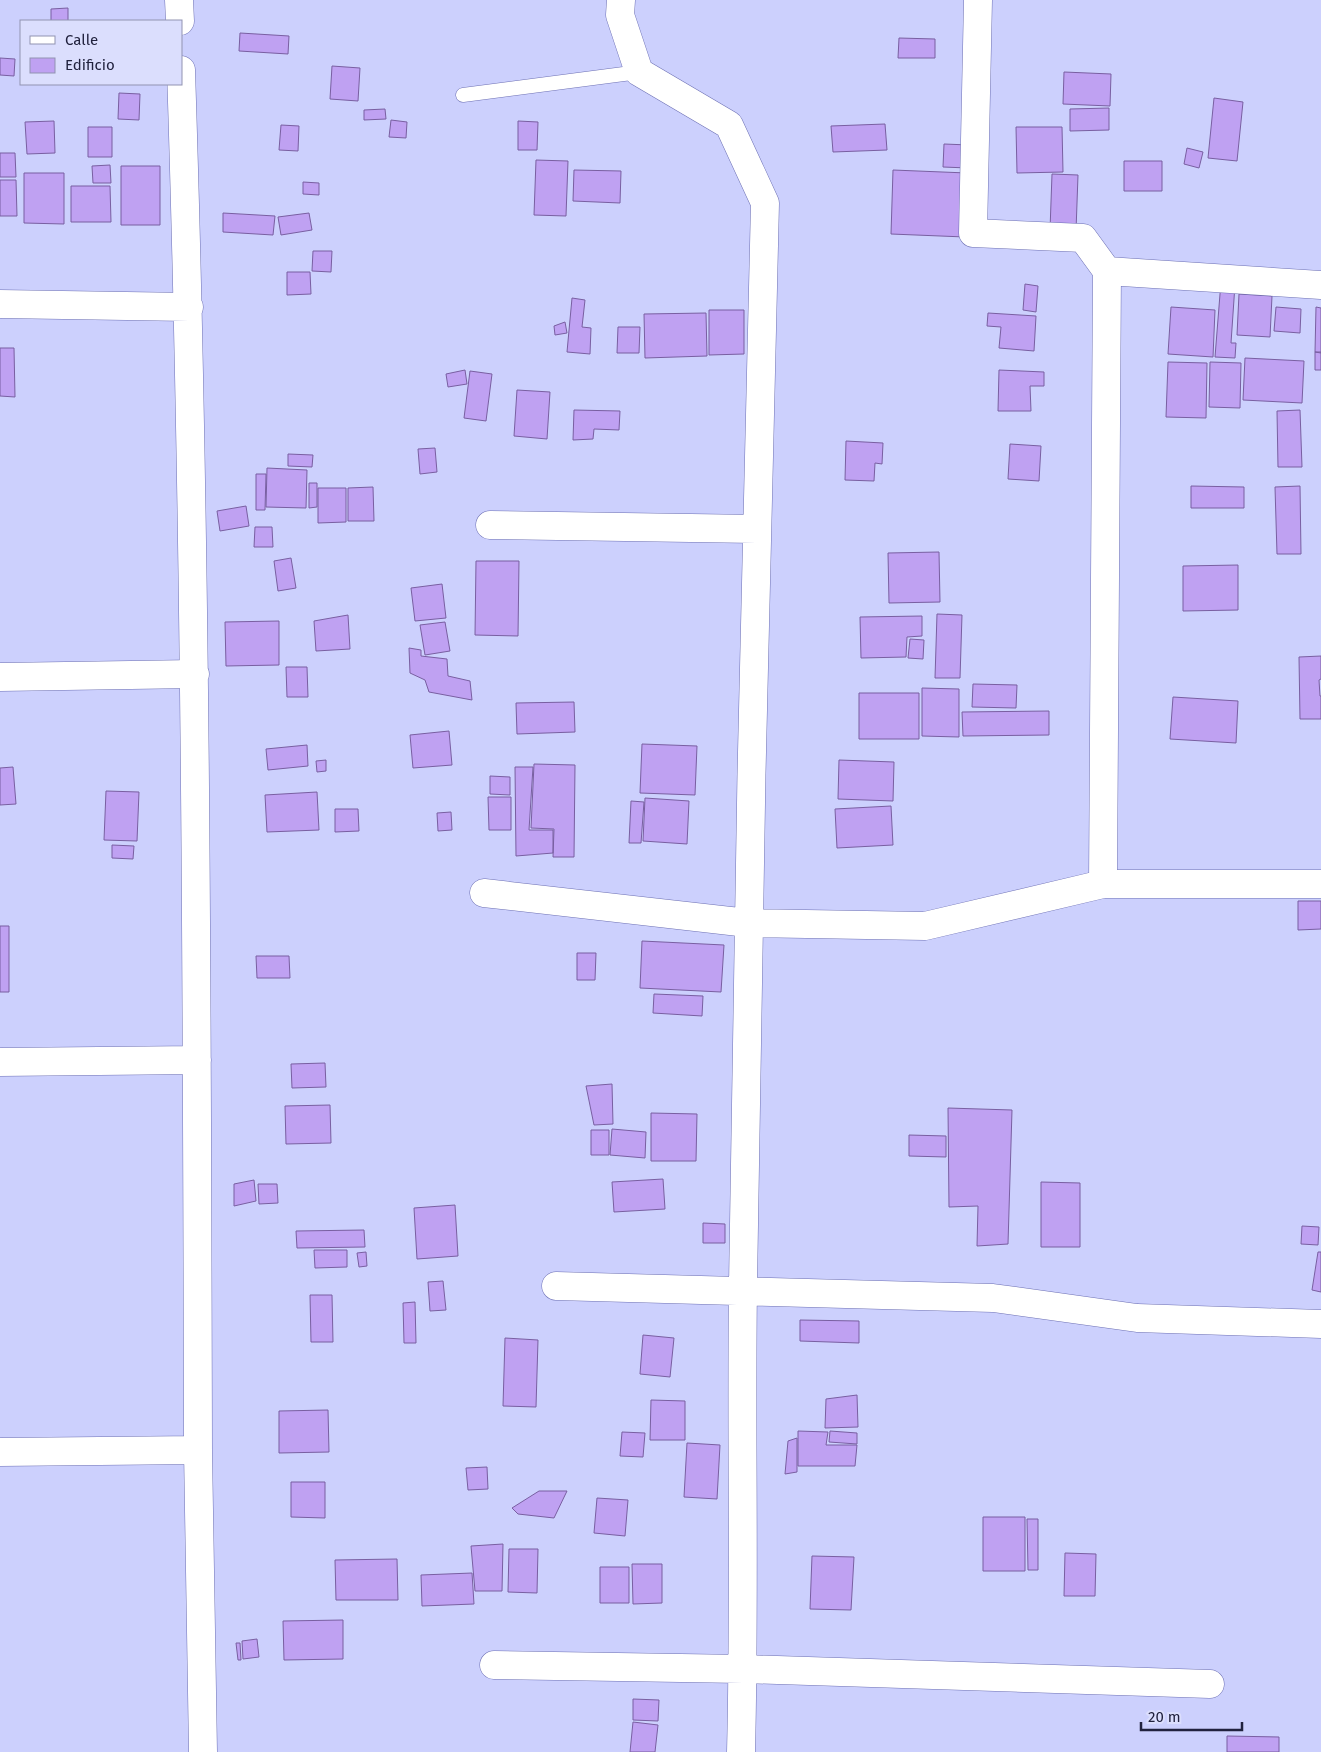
<svg xmlns="http://www.w3.org/2000/svg" width="1321" height="1752" viewBox="0 0 1321 1752" font-family="'Fira Sans',sans-serif">
<style>
.building{fill:#bfa1f2;stroke:#795fa1}
.lines{fill:none;stroke-linecap:round;stroke-linejoin:round}
.service-casing{stroke:#6d70b4;stroke-width:15}
.minor-casing{stroke:#6d70b4;stroke-width:29}
.service{stroke:#fff;stroke-width:14}
.minor{stroke:#fff;stroke-width:28}
</style>
<rect width="100%" height="100%" fill="#ccd0fd"/>
<path class="building" d="M 68,8 L 68,21 L 51,21 L 51,9 Z
M 240,33 L 289,36 L 288,54 L 239,51 Z
M 899,38 L 935,39 L 935,58 L 898,58 Z
M 0,58 L 15,59 L 14,76 L 0,75 Z
M 332,66 L 360,68 L 358,101 L 330,99 Z
M 1064,72 L 1111,74 L 1110,106 L 1063,104 Z
M 119,93 L 140,94 L 139,120 L 118,119 Z
M 1214,98 L 1243,102 L 1237,161 L 1208,158 Z
M 1109,108 L 1109,130 L 1070,131 L 1070,109 Z
M 385,109 L 386,119 L 364,120 L 364,110 Z
M 391,120 L 407,122 L 406,138 L 389,137 Z
M 54,121 L 55,153 L 27,154 L 25,122 Z
M 518,121 L 538,122 L 537,150 L 518,150 Z
M 885,124 L 887,150 L 833,152 L 831,126 Z
M 281,125 L 299,126 L 298,151 L 279,150 Z
M 88,127 L 112,127 L 112,157 L 88,157 Z
M 1016,127 L 1062,127 L 1063,172 L 1017,173 Z
M 944,144 L 969,145 L 968,168 L 943,167 Z
M 1187,148 L 1203,152 L 1199,168 L 1184,164 Z
M 0,153 L 15,153 L 16,177 L 0,177 Z
M 536,160 L 568,161 L 566,216 L 534,215 Z
M 1124,161 L 1162,161 L 1162,191 L 1124,191 Z
M 110,165 L 111,183 L 93,183 L 92,166 Z
M 121,166 L 160,166 L 160,225 L 121,225 Z
M 574,170 L 621,171 L 620,203 L 573,201 Z
M 893,170 L 967,173 L 965,237 L 891,234 Z
M 24,173 L 64,173 L 64,224 L 24,223 Z
M 1052,174 L 1078,175 L 1076,231 L 1050,230 Z
M 0,180 L 16,180 L 17,216 L 0,216 Z
M 303,182 L 319,183 L 319,195 L 303,194 Z
M 71,186 L 110,186 L 111,222 L 71,222 Z
M 223,213 L 275,216 L 273,235 L 223,232 Z
M 309,213 L 312,230 L 281,235 L 278,217 Z
M 313,251 L 332,251 L 331,272 L 312,271 Z
M 1222,269 L 1236,270 L 1231,343 L 1236,343 L 1235,358 L 1215,357 Z
M 287,272 L 310,272 L 311,294 L 287,295 Z
M 1025,284 L 1038,286 L 1036,312 L 1023,310 Z
M 1239,294 L 1272,296 L 1270,337 L 1237,335 Z
M 572,298 L 585,300 L 582,327 L 591,328 L 590,354 L 567,352 Z
M 1171,307 L 1215,310 L 1213,357 L 1168,354 Z
M 1276,307 L 1301,309 L 1300,333 L 1274,331 Z
M 1316,307 L 1321,308 L 1321,353 L 1315,352 Z
M 709,310 L 744,310 L 744,354 L 709,355 Z
M 706,313 L 707,356 L 645,358 L 644,314 Z
M 988,313 L 1036,316 L 1034,351 L 999,348 L 1001,327 L 987,326 Z
M 565,322 L 567,333 L 555,335 L 554,326 Z
M 618,327 L 640,327 L 639,353 L 617,353 Z
M 0,348 L 14,348 L 15,397 L 0,396 Z
M 1315,352 L 1321,352 L 1321,370 L 1315,370 Z
M 1245,358 L 1304,361 L 1302,403 L 1243,400 Z
M 1168,362 L 1207,363 L 1206,418 L 1166,417 Z
M 1210,362 L 1241,363 L 1240,408 L 1209,407 Z
M 465,370 L 467,384 L 448,387 L 446,374 Z
M 999,370 L 1044,372 L 1044,386 L 1030,386 L 1031,411 L 998,411 Z
M 470,371 L 492,374 L 486,421 L 464,418 Z
M 517,390 L 550,392 L 547,439 L 514,436 Z
M 574,410 L 620,411 L 619,430 L 594,429 L 593,439 L 573,440 Z
M 1300,410 L 1302,467 L 1278,467 L 1277,411 Z
M 846,441 L 883,443 L 882,464 L 875,463 L 874,481 L 845,480 Z
M 1010,444 L 1041,446 L 1039,481 L 1008,479 Z
M 435,448 L 437,472 L 420,474 L 418,449 Z
M 288,454 L 313,455 L 312,467 L 288,466 Z
M 267,468 L 307,470 L 306,508 L 266,507 Z
M 256,474 L 266,474 L 265,510 L 256,510 Z
M 309,483 L 317,483 L 317,507 L 309,508 Z
M 1191,486 L 1244,487 L 1244,508 L 1191,508 Z
M 1300,486 L 1301,554 L 1277,554 L 1275,487 Z
M 373,487 L 374,521 L 348,521 L 348,488 Z
M 318,488 L 346,488 L 346,522 L 318,523 Z
M 246,506 L 249,526 L 220,531 L 217,511 Z
M 255,527 L 272,527 L 273,547 L 254,547 Z
M 939,552 L 940,602 L 889,603 L 888,553 Z
M 291,558 L 296,588 L 278,591 L 274,561 Z
M 476,561 L 519,561 L 518,636 L 475,635 Z
M 1238,565 L 1238,610 L 1183,611 L 1183,566 Z
M 442,584 L 446,618 L 415,621 L 411,588 Z
M 937,614 L 962,615 L 960,678 L 935,678 Z
M 348,615 L 350,649 L 316,651 L 314,621 Z
M 922,616 L 922,636 L 907,637 L 906,657 L 861,658 L 860,617 Z
M 279,621 L 279,665 L 226,666 L 225,622 Z
M 445,622 L 450,651 L 425,655 L 420,625 Z
M 910,639 L 924,640 L 923,659 L 908,658 Z
M 409,648 L 421,650 L 421,656 L 447,659 L 448,676 L 470,681 L 472,700 L 429,692 L 425,680 L 410,673 Z
M 1321,656 L 1321,679 L 1319,680 L 1320,696 L 1321,696 L 1321,719 L 1300,719 L 1299,657 Z
M 286,667 L 307,667 L 308,697 L 287,697 Z
M 973,684 L 1017,685 L 1016,708 L 972,707 Z
M 922,688 L 959,689 L 959,737 L 922,736 Z
M 859,693 L 919,693 L 919,739 L 859,739 Z
M 1173,697 L 1238,701 L 1236,743 L 1170,739 Z
M 574,702 L 575,732 L 517,734 L 516,703 Z
M 1049,711 L 1049,735 L 963,736 L 962,712 Z
M 449,731 L 452,765 L 413,768 L 410,735 Z
M 642,744 L 697,746 L 695,795 L 640,793 Z
M 307,745 L 308,766 L 268,770 L 266,749 Z
M 326,760 L 326,771 L 317,772 L 316,761 Z
M 839,760 L 894,762 L 893,801 L 838,799 Z
M 534,764 L 575,765 L 574,857 L 553,857 L 554,829 L 531,828 Z
M 13,767 L 16,804 L 0,805 L 0,768 Z
M 515,767 L 533,767 L 529,830 L 553,830 L 553,853 L 516,856 Z
M 490,776 L 510,777 L 510,795 L 490,794 Z
M 106,791 L 139,792 L 137,841 L 104,840 Z
M 317,792 L 319,830 L 267,832 L 265,795 Z
M 488,797 L 511,797 L 511,830 L 489,830 Z
M 645,798 L 689,801 L 687,844 L 643,841 Z
M 631,801 L 644,802 L 641,843 L 629,843 Z
M 891,806 L 893,845 L 837,848 L 835,809 Z
M 335,809 L 358,809 L 359,831 L 335,832 Z
M 451,812 L 452,830 L 438,831 L 437,813 Z
M 112,845 L 134,846 L 133,859 L 112,858 Z
M 1298,901 L 1321,901 L 1321,929 L 1298,930 Z
M 0,926 L 9,926 L 9,992 L 0,992 Z
M 642,941 L 724,945 L 721,992 L 640,988 Z
M 577,953 L 596,953 L 595,980 L 577,980 Z
M 256,956 L 289,956 L 290,978 L 257,978 Z
M 654,994 L 703,996 L 702,1016 L 653,1013 Z
M 325,1063 L 326,1087 L 292,1088 L 291,1064 Z
M 612,1084 L 613,1124 L 594,1125 L 586,1086 Z
M 330,1105 L 331,1143 L 286,1144 L 285,1106 Z
M 948,1108 L 1012,1110 L 1008,1244 L 977,1246 L 978,1206 L 949,1207 Z
M 651,1113 L 697,1114 L 696,1161 L 651,1161 Z
M 612,1129 L 646,1132 L 645,1158 L 610,1155 Z
M 591,1130 L 609,1130 L 609,1155 L 591,1155 Z
M 909,1135 L 946,1136 L 946,1157 L 909,1156 Z
M 663,1179 L 665,1209 L 614,1212 L 612,1182 Z
M 254,1180 L 256,1201 L 234,1206 L 234,1184 Z
M 1041,1182 L 1080,1183 L 1080,1247 L 1041,1247 Z
M 258,1184 L 277,1184 L 278,1203 L 259,1204 Z
M 455,1205 L 458,1256 L 417,1259 L 414,1208 Z
M 703,1223 L 725,1224 L 725,1243 L 703,1243 Z
M 1302,1226 L 1319,1227 L 1318,1245 L 1301,1244 Z
M 364,1230 L 365,1247 L 297,1248 L 296,1231 Z
M 314,1250 L 347,1250 L 347,1267 L 315,1268 Z
M 366,1252 L 367,1266 L 359,1267 L 357,1253 Z
M 1318,1252 L 1321,1252 L 1321,1292 L 1312,1290 Z
M 443,1281 L 446,1310 L 430,1311 L 428,1282 Z
M 310,1295 L 332,1295 L 333,1342 L 311,1342 Z
M 415,1302 L 416,1343 L 404,1343 L 403,1303 Z
M 800,1320 L 859,1321 L 859,1343 L 800,1341 Z
M 643,1335 L 674,1338 L 670,1377 L 640,1374 Z
M 505,1338 L 538,1340 L 536,1407 L 503,1406 Z
M 857,1395 L 858,1427 L 825,1428 L 826,1399 Z
M 651,1400 L 685,1401 L 685,1440 L 650,1440 Z
M 328,1410 L 329,1452 L 279,1453 L 279,1411 Z
M 798,1431 L 828,1432 L 826,1445 L 857,1445 L 855,1466 L 798,1466 Z
M 830,1431 L 857,1433 L 857,1444 L 829,1442 Z
M 622,1432 L 645,1433 L 643,1457 L 620,1456 Z
M 797,1438 L 797,1472 L 785,1474 L 788,1441 Z
M 687,1443 L 720,1445 L 717,1499 L 684,1497 Z
M 487,1467 L 488,1489 L 468,1490 L 466,1468 Z
M 291,1482 L 325,1482 L 325,1518 L 291,1517 Z
M 539,1491 L 567,1491 L 554,1518 L 518,1514 L 512,1508 Z
M 597,1498 L 628,1500 L 625,1536 L 594,1533 Z
M 983,1517 L 1025,1517 L 1025,1571 L 983,1571 Z
M 1027,1519 L 1038,1519 L 1038,1570 L 1028,1570 Z
M 503,1544 L 502,1591 L 475,1591 L 471,1546 Z
M 509,1549 L 538,1549 L 537,1593 L 508,1592 Z
M 1065,1553 L 1096,1554 L 1095,1596 L 1064,1596 Z
M 812,1556 L 854,1557 L 851,1610 L 810,1609 Z
M 397,1559 L 398,1600 L 336,1600 L 335,1560 Z
M 632,1564 L 662,1564 L 662,1603 L 633,1604 Z
M 600,1567 L 629,1567 L 629,1603 L 600,1603 Z
M 472,1573 L 474,1604 L 422,1606 L 421,1575 Z
M 343,1620 L 343,1659 L 284,1660 L 283,1621 Z
M 257,1639 L 259,1657 L 243,1659 L 242,1641 Z
M 236,1643 L 240,1643 L 241,1660 L 238,1660 Z
M 633,1699 L 659,1700 L 658,1721 L 633,1720 Z
M 633,1722 L 658,1725 L 655,1752 L 630,1752 Z
M 1227,1736 L 1279,1737 L 1279,1752 L 1227,1752 Z"/>
<g class="lines">
<defs>
<path id="service" d="M 463,95 L 639,72"/>
<path id="minor" d="M 179,0 L 180,21
M 621,0 L 620,15 L 639,72 L 729,125 L 765,203 C 756,564 747,924 743,1285 C 741,1441 745,1596 741,1752
M 978,0 L 973,233 L 1083,238 L 1107,271 L 1103,884 L 1321,884
M 181,70 C 196,530 197,990 198,1450
M 1107,271 L 1321,285
M 0,304 L 189,307
M 490,525 L 757,529
M 0,677 L 195,674
M 484,893 L 748,923 L 925,926 L 1103,884
M 0,1062 L 197,1060
M 556,1286 L 993,1298 L 1137,1318 L 1321,1324
M 0,1452 L 198,1450 L 203,1752
M 494,1665 L 743,1669 L 1210,1684"/>
</defs>
<use href="#service" class="service-casing"/>
<use href="#minor" class="minor-casing"/>
<use href="#service" class="service"/>
<use href="#minor" class="minor"/>
</g>
<rect x="20" y="20" width="162" height="65" fill="#dbdefd" stroke="#9193b1"/>
<rect x="30" y="36" width="25" height="8" fill="#ffffff" stroke="#9193b1"/>
<text x="65" y="45" font-size="15" fill="#21223e">Calle</text>
<rect x="30" y="58" width="25" height="15" fill="#bfa1f2" stroke="#9193b1"/>
<text x="65" y="70" font-size="15" fill="#21223e">Edificio</text>
<path d="M1141 1722v8h101v-8" fill="none" stroke="#21223e" stroke-width="2.5"/>
<text x="1148" y="1722" font-size="15" fill="#21223e" stroke="#dbdefd" stroke-width="4" paint-order="stroke">20 m</text>
</svg>
